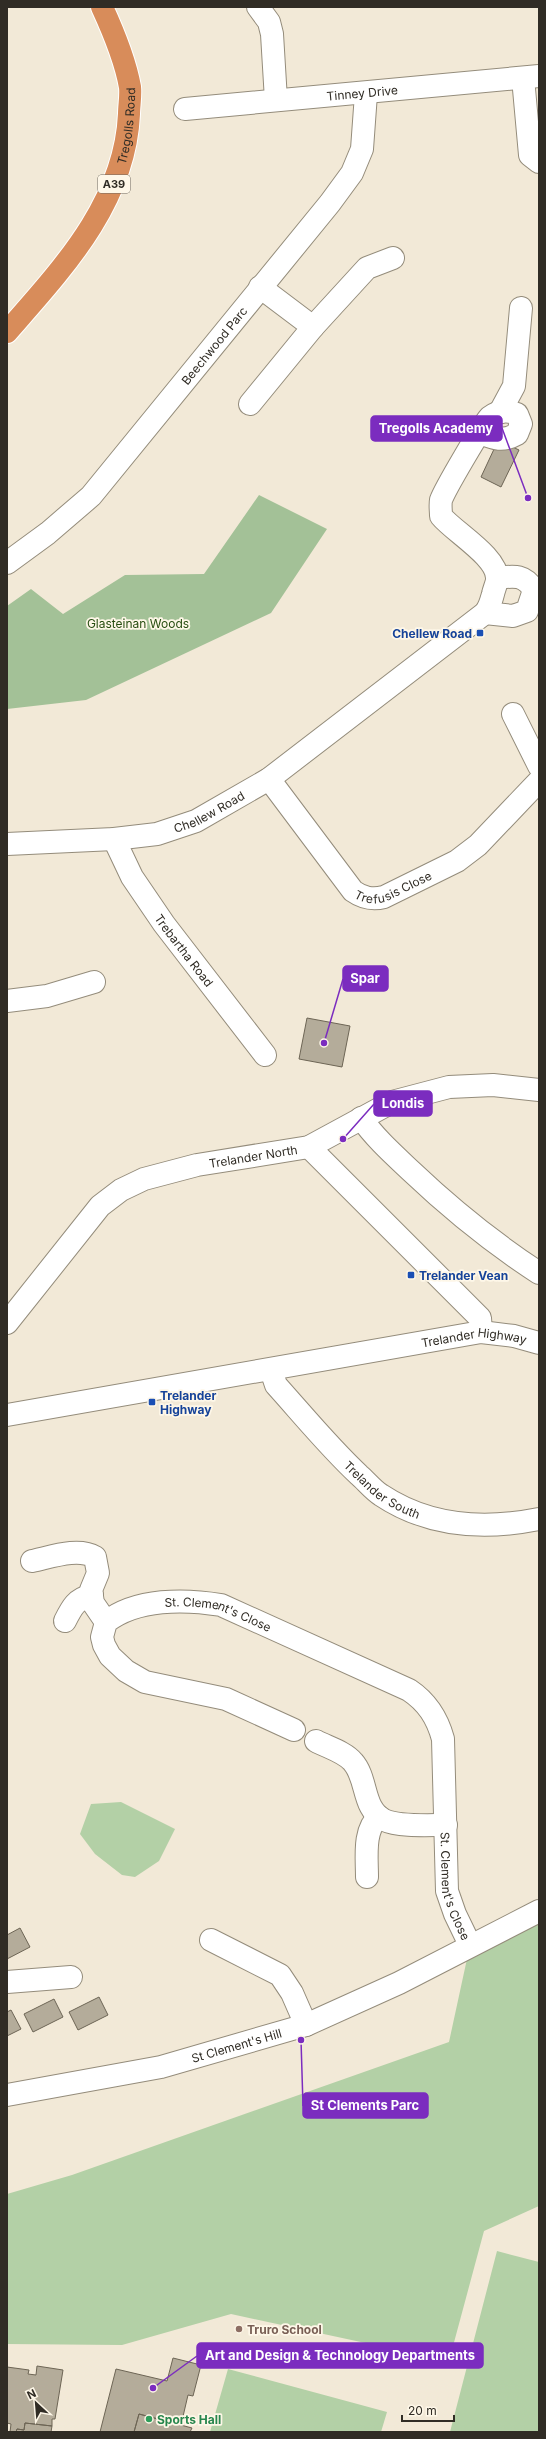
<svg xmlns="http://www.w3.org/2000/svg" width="546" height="2439" viewBox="0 0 546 2439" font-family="Inter,sans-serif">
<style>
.green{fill:#b3d0a6}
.forest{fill:#a3c197}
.building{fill:#b4ac9a;stroke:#6d6555}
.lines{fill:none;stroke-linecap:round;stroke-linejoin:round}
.minor-casing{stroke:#948c7b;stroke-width:24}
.highway-casing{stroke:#fff;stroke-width:24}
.minor{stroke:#fff;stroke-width:22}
.highway{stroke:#d88c5a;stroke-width:22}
.transit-dot{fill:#1a4fb4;stroke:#fef7e8;stroke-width:1.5}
.education-dot{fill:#8d6e63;stroke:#fef7e8;stroke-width:1.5}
.leisure-dot{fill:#2e9e5b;stroke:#fef7e8;stroke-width:1.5}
.labels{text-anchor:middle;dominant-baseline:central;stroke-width:3.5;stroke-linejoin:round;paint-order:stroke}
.shield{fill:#fef7e8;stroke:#6e6960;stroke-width:1}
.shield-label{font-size:11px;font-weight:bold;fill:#302c25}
.street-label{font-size:12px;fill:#302c25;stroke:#fef7e8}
.park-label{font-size:12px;fill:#274d11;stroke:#fef7e8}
.transit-label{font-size:12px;font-weight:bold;fill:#164399;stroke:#fef7e8;text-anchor:start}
.education-label{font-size:12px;font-weight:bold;fill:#785e54;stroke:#fef7e8;text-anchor:start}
.leisure-label{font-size:12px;font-weight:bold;fill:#27864d;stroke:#fef7e8;text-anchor:start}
.leader{fill:none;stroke:#7b2cbf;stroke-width:1.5}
.callout-dot{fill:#7b2cbf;stroke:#fef7e8;stroke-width:1.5}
.callout{fill:#7b2cbf;stroke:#7b2cbf;stroke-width:1.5}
.callout-label{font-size:13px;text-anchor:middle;font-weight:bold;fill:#fff}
</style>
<rect width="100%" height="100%" fill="#f2e9d7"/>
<path class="green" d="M 121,1802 L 175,1829 L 159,1861 L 135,1877 L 122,1875 L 95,1854 L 80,1834 L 91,1804 Z
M 539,1911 L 539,2206 L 484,2231 L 449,2361 L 231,2314 L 122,2345 L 7,2344 L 7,2194 L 72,2175 L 449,2042 L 470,1945 Z
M 497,2251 L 539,2262 L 539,2432 L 450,2432 Z
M 228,2369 L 387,2412 L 381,2432 L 210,2432 Z"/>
<path class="forest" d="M 259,495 L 327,529 L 271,613 L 86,700 L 7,709 L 7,606 L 31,589 L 63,614 L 125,575 L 204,574 Z"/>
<path class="building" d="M 502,442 L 519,450 L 501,487 L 481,477 L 495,447 Z
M 307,1018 L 350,1026 L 342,1067 L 299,1059 Z
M 20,1928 L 30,1947 L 7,1959 L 7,1935 Z
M 99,1997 L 108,2015 L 78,2030 L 69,2012 Z
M 54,1999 L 63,2017 L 33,2032 L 24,2014 Z
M 11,2010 L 21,2029 L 7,2036 L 7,2012 Z
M 173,2358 L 201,2365 L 193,2396 L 188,2395 L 181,2425 L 139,2414 L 134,2432 L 100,2432 L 116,2369 L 167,2381 Z
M 37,2366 L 63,2370 L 55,2419 L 52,2419 L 52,2426 L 25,2423 L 24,2430 L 17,2429 L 16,2432 L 10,2432 L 11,2424 L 7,2423 L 7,2367 L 29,2370 L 28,2374 L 36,2375 Z
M 139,2414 L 192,2428 L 190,2432 L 134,2432 Z
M 25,2423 L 52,2426 L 51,2432 L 16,2432 L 17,2429 L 24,2430 Z"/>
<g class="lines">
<defs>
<g id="minor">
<path d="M 258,7 L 269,22 L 272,34 L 276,100"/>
<path d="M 523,78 L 530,155 L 539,162"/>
<path id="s1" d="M 185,109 L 539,76"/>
<path d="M 313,327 L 367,268 L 393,258"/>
<path d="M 250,404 L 313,327 L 260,287"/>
<path d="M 500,412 L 514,386 L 521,308"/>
<path id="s2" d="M 7,563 L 48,533 L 91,496 L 330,203 L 352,173 L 362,149 L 366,94"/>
<path d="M 485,613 L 513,616 L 527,611 L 534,590 C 524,574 514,576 497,578"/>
<path d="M 513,714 L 539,766"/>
<path id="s3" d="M 269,779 L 353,891 C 363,898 372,900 384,897 L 457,861 L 478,845 L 539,781"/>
<path id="s4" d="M 114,839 L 132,877 L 164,924 L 265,1055"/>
<path id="s5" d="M 7,844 L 114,839 L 157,834 L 196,821 L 269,779 L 485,613 C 490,607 491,601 493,594 C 494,589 497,583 497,579 C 498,557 454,532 441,516 C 441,511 440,505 441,500 C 445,489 483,424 490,417 C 498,411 508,410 517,414 L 521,424 L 517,434 C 503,442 495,439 480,433"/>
<path d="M 7,1001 L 47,996 L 94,982"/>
<path d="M 361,1118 C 375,1138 393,1154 411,1171 C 451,1209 493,1243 539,1273"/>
<path d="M 309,1147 L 480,1318 L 481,1332"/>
<path id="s6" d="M 7,1323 L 100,1206 L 121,1190 L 144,1179 L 197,1165 L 309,1147 L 392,1102 L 449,1087 L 493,1085 L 539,1090"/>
<path id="s7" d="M 271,1370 L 276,1385 C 303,1415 329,1447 359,1475 C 366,1481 373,1490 381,1495 C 429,1527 484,1530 539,1519"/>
<path id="s8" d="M 7,1415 L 481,1332 L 514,1336 L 539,1343"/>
<path d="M 32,1561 C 51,1557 78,1547 95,1557 L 98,1573 L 91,1590 L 93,1603 L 106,1622"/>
<path d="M 65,1621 C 72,1607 76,1599 92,1595"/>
<path id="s9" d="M 294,1730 L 226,1699 L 145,1682 L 126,1671 L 110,1656 L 104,1645 L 102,1637 L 106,1622 C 137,1598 185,1599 221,1605 L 409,1690 C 427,1702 437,1717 443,1739 L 447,1891 L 455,1914 L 470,1945"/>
<path d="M 316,1741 C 327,1747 345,1752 353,1762 C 368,1779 362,1809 384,1820 C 399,1827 429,1825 446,1825"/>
<path d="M 367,1877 C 367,1858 363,1829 379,1817"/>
<path d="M 211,1940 L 280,1975 L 292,1993 L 306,2025"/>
<path d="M 7,1982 L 71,1977"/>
<path id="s10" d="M 7,2095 L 161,2067 L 306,2025 L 399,1983 L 539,1911"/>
</g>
<g id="highway">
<path id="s11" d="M 7,332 C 62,269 125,203 129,114 C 129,106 131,96 130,87 C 125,59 114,33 102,7"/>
</g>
</defs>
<use href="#minor" class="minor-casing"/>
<use href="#highway" class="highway-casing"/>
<use href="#minor" class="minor"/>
<use href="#highway" class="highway"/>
</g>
<g class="transit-dot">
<rect x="476" y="629" width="8" height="8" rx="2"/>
<rect x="407" y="1271" width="8" height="8" rx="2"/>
<rect x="148" y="1398" width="8" height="8" rx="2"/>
</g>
<circle class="education-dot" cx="239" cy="2329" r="4"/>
<circle class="leisure-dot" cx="149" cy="2419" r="4"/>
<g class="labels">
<rect class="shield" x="98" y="175" width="32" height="18" rx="3"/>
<g class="shield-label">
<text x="114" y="184">A39</text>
</g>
<g class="street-label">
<text stroke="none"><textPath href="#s1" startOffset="178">Tinney Drive</textPath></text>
<text stroke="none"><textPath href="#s11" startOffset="243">Tregolls Road</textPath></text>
<text stroke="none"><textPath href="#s2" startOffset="302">Beechwood Parc</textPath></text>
<text stroke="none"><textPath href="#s5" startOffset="207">Chellew Road</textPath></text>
<text stroke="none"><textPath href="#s3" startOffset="184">Trefusis Close</textPath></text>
<text stroke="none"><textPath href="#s4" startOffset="132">Trebartha Road</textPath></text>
<text stroke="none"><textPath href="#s6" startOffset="313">Trelander North</textPath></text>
<text stroke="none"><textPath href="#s8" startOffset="474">Trelander Highway</textPath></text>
<text stroke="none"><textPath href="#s7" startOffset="166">Trelander South</textPath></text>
<text stroke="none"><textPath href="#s9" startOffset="356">St. Clement's Close</textPath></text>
<text stroke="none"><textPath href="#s9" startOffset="773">St. Clement's Close</textPath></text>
<text stroke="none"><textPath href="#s10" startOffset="235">St Clement's Hill</textPath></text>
</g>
<g class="park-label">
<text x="138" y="623">Glasteinan Woods</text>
</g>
<g class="transit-label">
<text x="472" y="633" text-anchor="end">Chellew Road</text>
<text x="419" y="1275">Trelander Vean</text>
<text x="160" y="1395">Trelander<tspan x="160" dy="14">Highway</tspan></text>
</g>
<g class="education-label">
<text x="247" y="2329">Truro School</text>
</g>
<g class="leisure-label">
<text x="157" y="2419">Sports Hall</text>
</g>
</g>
<path class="leader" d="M528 498L502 428M324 1043L343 979M343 1139L374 1104M301 2040L303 2106M153 2388L197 2356"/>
<g class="callout-dot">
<circle cx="528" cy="498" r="4"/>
<circle cx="324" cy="1043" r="4"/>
<circle cx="343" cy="1139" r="4"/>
<circle cx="301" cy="2040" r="4"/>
<circle cx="153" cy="2388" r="4"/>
</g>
<g class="callout">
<rect x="371" y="416" width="131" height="25" rx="4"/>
<rect x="343" y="966" width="45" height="25" rx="4"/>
<rect x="374" y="1091" width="58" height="25" rx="4"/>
<rect x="303" y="2093" width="125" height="25" rx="4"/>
<rect x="197" y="2343" width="286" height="25" rx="4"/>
</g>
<g class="callout-label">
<text x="436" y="433">Tregolls Academy</text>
<text x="365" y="983">Spar</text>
<text x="403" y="1108">Londis</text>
<text x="365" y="2110">St Clements Parc</text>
<text x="340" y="2360">Art and Design &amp; Technology Departments</text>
</g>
<rect width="546" height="2439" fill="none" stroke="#302c25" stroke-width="16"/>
<g transform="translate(36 2403) rotate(334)" stroke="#fef7e8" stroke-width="3" paint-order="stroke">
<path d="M0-3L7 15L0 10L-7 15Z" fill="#302c25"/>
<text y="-6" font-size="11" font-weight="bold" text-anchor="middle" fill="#302c25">N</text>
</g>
<path d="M402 2415v6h52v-6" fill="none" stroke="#302c25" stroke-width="2"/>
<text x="408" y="2415" font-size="12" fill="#302c25" stroke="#fef7e8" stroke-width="3" paint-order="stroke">20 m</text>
</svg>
